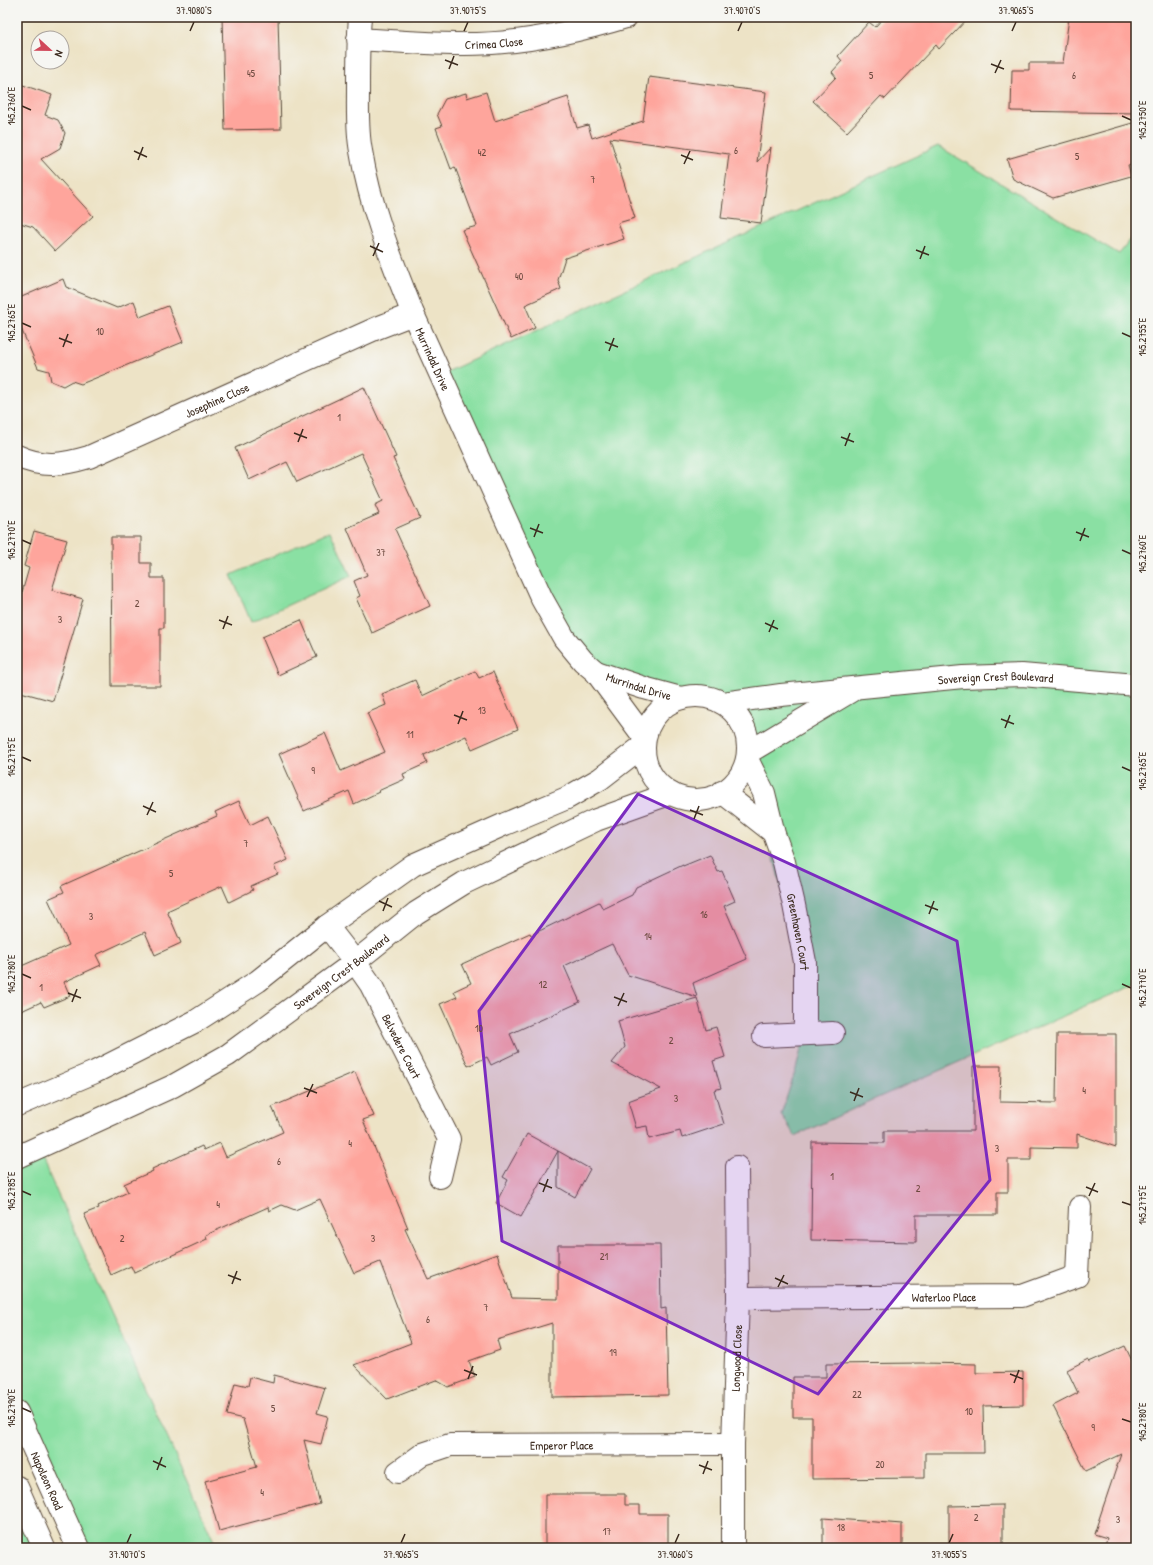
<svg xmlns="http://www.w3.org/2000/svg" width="1153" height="1565" viewBox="0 0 1153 1565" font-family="'Patrick Hand',sans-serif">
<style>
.green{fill:#8ae0a3;stroke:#628560}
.building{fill:#fea59c}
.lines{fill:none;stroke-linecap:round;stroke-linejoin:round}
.street-casing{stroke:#564637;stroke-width:24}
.primary-casing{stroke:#564637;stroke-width:24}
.street{stroke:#fff;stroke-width:22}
.primary{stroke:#fff;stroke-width:22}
.marked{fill:#7b2cbf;fill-opacity:0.2;stroke:#7b2cbf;stroke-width:3;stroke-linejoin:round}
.ticks{fill:none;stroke:#3b2a1e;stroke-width:1.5}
.labels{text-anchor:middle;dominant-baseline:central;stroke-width:3;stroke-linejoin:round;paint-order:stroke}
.number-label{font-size:10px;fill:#6c493e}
.street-label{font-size:12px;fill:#3b2a1e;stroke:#f6f6f2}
.neatline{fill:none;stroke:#3b2a1e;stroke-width:1.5}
.ticks-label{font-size:10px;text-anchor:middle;fill:#3b2a1e}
</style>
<rect width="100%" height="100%" fill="#f6f6f2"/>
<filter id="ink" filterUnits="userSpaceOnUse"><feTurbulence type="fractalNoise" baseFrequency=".025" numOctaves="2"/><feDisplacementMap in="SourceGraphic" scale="8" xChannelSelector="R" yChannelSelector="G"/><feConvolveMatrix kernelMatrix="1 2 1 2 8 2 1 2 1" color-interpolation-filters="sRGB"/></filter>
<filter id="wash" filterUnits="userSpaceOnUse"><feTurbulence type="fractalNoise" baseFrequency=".012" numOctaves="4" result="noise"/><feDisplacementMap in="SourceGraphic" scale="16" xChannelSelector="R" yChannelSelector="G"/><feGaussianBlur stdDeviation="0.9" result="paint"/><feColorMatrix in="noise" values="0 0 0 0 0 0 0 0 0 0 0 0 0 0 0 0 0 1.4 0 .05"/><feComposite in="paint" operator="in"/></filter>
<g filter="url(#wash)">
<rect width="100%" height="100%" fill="#ede3c6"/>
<path class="green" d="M 938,146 L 1119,254 L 1136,233 L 1136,984 L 877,1098 L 795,1136 L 781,1114 L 796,1069 L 805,1034 L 806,981 L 748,761 L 746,732 L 738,716 L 723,703 L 705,696 L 681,698 L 584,661 L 440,375 Z
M 330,531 L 351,576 L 251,622 L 231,575 Z
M 37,1148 L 217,1548 L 78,1548 L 17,1412 L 17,1157 Z
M 17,1490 L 43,1548 L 17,1548 Z"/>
<g id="blocks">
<path class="building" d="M 222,17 L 278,17 L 281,129 L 225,130 Z
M 884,17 L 969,17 L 939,49 L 936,45 L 885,99 L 881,96 L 847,132 L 813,101 L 836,77 L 832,72 L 842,61 L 838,56 L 869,22 L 875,27 Z
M 1069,17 L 1136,17 L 1136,113 L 1011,111 L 1012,70 L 1029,70 L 1029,63 L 1063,63 Z
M 649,77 L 766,92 L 757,162 L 771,147 L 761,223 L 721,218 L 729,154 L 610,138 L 635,218 L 618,223 L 624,239 L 565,258 L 558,280 L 561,289 L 525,305 L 535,328 L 511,339 L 462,230 L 477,226 L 455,167 L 451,169 L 436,128 L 442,126 L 437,114 L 445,99 L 466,93 L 467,98 L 486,92 L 495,121 L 568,97 L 577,128 L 588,125 L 592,138 L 643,121 Z
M 17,83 L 52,95 L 45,115 L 58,120 L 65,133 L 60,148 L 41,159 L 93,216 L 55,251 L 33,227 L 17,222 Z
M 1136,122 L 1136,163 L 1128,165 L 1131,176 L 1053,198 L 1013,179 L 1007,159 Z
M 63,279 L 66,287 L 117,308 L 134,301 L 140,317 L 168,306 L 183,342 L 81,384 L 72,381 L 63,386 L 51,381 L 49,371 L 38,368 L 17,319 L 17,299 Z
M 364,387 L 396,457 L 393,458 L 420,518 L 395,529 L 430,606 L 372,633 L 356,598 L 360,596 L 354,581 L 367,575 L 347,528 L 379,514 L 375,505 L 383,501 L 361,453 L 297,482 L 287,462 L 249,480 L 235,448 Z
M 34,531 L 67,540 L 52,590 L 83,599 L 53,701 L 17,691 L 17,610 L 29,568 L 24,566 Z
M 111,537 L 141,537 L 141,563 L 151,563 L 151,578 L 164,578 L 164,628 L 160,628 L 160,686 L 112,686 Z
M 301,620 L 317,657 L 278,675 L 262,637 Z
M 475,671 L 479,678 L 493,672 L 518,729 L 472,749 L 466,736 L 424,755 L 427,763 L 403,774 L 405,779 L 378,791 L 379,792 L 354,804 L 349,791 L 304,811 L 279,754 L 325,733 L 341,771 L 385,752 L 367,713 L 386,705 L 382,694 L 415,680 L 422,696 Z
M 239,801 L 250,825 L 268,816 L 288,860 L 274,866 L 278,874 L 251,886 L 253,890 L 229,902 L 222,886 L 167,911 L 181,943 L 155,955 L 145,932 L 96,955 L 101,965 L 64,982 L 70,996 L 44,1007 L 41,1002 L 17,1013 L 17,968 L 69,945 L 48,899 L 64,892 L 61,886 L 217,816 L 215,812 Z
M 710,855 L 718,872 L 722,871 L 735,901 L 724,906 L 747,959 L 693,983 L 697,997 L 628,975 L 612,944 L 564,966 L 580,1002 L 510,1034 L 518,1052 L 491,1065 L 487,1057 L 468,1066 L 440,1004 L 457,997 L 454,991 L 471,983 L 462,964 L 530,933 L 531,935 L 599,902 L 603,909 L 632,895 L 636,887 L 683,865 L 683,866 Z
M 697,998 L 706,1030 L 716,1027 L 725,1057 L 713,1061 L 721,1088 L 714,1090 L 724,1124 L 682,1138 L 680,1131 L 649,1139 L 647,1126 L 636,1128 L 628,1101 L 661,1089 L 612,1063 L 625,1047 L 618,1021 Z
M 1057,1034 L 1116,1034 L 1116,1147 L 1077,1134 L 1077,1148 L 1031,1147 L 1031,1160 L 1008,1160 L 1008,1192 L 997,1192 L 997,1215 L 916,1215 L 916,1242 L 811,1240 L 812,1142 L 884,1143 L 884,1131 L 973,1131 L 973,1066 L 1001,1066 L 1000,1102 L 1056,1103 Z
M 355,1072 L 374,1116 L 363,1120 L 408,1228 L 405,1229 L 428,1279 L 497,1254 L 512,1298 L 558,1299 L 558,1245 L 660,1245 L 661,1309 L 666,1308 L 668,1395 L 552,1397 L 552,1323 L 497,1340 L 500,1350 L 469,1361 L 475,1377 L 448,1387 L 436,1380 L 387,1399 L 354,1365 L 411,1343 L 380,1262 L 354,1273 L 320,1199 L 295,1210 L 282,1205 L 269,1211 L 268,1207 L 206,1235 L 207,1239 L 134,1273 L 131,1266 L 111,1275 L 84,1214 L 99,1208 L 98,1206 L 128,1192 L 124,1184 L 153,1171 L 152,1169 L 202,1146 L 204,1150 L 220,1143 L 226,1157 L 283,1132 L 272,1107 Z
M 527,1134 L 558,1151 L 521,1217 L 496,1203 L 508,1180 L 503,1177 Z
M 558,1151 L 590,1169 L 575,1197 L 558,1187 Z
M 1125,1346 L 1136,1369 L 1136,1548 L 1104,1548 L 1107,1538 L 1094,1534 L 1121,1454 L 1086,1471 L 1053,1406 L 1078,1393 L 1067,1370 L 1088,1359 L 1089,1362 Z
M 922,1363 L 976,1364 L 976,1373 L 1023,1372 L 1023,1405 L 983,1406 L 984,1453 L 925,1453 L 925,1478 L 812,1479 L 812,1417 L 793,1417 L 793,1377 L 826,1377 L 826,1364 Z
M 274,1375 L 325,1388 L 317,1413 L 328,1416 L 321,1444 L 304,1440 L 320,1504 L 219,1531 L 205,1481 L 257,1467 L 243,1419 L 227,1415 L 235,1383 L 248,1386 L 250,1377 L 273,1383 Z
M 545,1494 L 625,1494 L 625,1505 L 640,1505 L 640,1514 L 668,1514 L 668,1548 L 545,1547 Z
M 1003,1505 L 1003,1548 L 949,1548 L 949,1506 Z
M 823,1518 L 902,1524 L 902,1548 L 823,1548 Z"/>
</g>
</g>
<g filter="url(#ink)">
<use href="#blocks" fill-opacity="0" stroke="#564637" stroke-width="1"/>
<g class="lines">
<defs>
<g id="street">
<path id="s1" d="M 360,17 C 358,41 358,66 358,90 C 358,110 357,131 361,151 C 370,207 392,261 413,314 L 542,599 L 564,638 L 583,661 L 596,672 L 644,737"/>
<path id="s2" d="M 358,39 C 391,41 425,44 458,44 C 515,45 573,33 626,17"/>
<path id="s3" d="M 17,456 C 43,468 62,465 89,457 L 377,328 L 413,314"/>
<path id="s4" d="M 596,672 L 644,688 L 681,698"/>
<circle cx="696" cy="748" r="52"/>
<path id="s5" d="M 723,703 L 781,695 L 963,677 L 1022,675 L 1136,685"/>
<path d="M 749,752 L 851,691"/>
<path id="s6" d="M 748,761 L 764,793 L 774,834 L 784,862 L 794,905 L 805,962 L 805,1034"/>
<path d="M 722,792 L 773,832"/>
<path id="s7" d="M 327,926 L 355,962 L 371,985 L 449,1139 L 440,1177"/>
<path d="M 764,1036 L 833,1033"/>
<path d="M 17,1105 L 95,1072 L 196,1021 L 258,981 L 327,926 L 413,865 L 505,824 L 567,798 L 600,779 L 644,745"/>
<path id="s8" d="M 17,1157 L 173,1086 L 228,1055 L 355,962 L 416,913 L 464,883 L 596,820 L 669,794"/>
<path id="s9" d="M 738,1298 L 1022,1296 L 1077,1276 L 1080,1207"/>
<path id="s10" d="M 398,1472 L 423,1454 L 450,1445 L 733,1444"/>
<path id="s11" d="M 733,1548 L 733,1444 L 738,1298 L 737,1167"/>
</g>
<g id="primary">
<path id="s12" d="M 17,1412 L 78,1548"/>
<path d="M 17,1487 L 44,1548"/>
</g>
</defs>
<use href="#street" class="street-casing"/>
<use href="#primary" class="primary-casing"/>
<use href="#street" class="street"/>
<use href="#primary" class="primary"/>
</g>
</g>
<path class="marked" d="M 638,794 L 957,941 L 990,1180 L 818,1394 L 502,1241 L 479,1011 Z"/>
<path class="ticks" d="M 190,31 L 194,22M 464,31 L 468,22M 738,31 L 742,22M 1012,31 L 1016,22M 445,60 L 458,65M 991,64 L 1004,69M 449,69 L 454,56M 995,73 L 1001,60M 22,106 L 31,110M 1122,116 L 1131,120M 134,151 L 147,157M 681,155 L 693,160M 138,160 L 143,147M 684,164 L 690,151M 370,246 L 383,252M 916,250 L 929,255M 373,256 L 379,243M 920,259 L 925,246M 22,323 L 31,327M 1122,333 L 1131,337M 59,338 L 72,343M 605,342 L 618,347M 63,347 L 68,334M 609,351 L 614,338M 294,433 L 307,438M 841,437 L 854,442M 298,442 L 303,429M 845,446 L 850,433M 530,528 L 543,533M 1076,532 L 1089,537M 534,537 L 539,524M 22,540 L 31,544M 1080,541 L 1085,528M 1122,550 L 1131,554M 219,620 L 232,625M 765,623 L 778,629M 223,629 L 228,616M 769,632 L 774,620M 454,715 L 467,720M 1001,719 L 1014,724M 458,724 L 463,711M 1005,728 L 1010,715M 22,757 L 31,761M 1122,767 L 1131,771M 143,806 L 156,812M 690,810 L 703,815M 147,815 L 153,802M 694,819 L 699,806M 379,901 L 392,907M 925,905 L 938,910M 383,911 L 388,898M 929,914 L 934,901M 22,974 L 31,978M 1122,984 L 1131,988M 68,993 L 81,998M 614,997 L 627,1002M 72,1002 L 77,989M 618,1006 L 624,993M 304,1088 L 317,1093M 850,1092 L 863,1097M 307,1097 L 313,1084M 854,1101 L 859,1088M 539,1183 L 552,1188M 1086,1187 L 1098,1192M 22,1191 L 31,1195M 543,1192 L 548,1179M 1089,1196 L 1095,1183M 1122,1202 L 1131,1205M 228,1275 L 241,1280M 775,1278 L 788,1284M 232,1284 L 237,1271M 778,1287 L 784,1275M 464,1370 L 477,1375M 1010,1374 L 1023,1379M 468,1379 L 473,1366M 1014,1383 L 1019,1370M 22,1408 L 31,1412M 1122,1419 L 1131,1422M 153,1461 L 166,1467M 699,1465 L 712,1470M 157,1470 L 162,1457M 703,1474 L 708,1461M 127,1543 L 131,1534M 401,1543 L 405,1534M 675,1543 L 679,1534M 949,1543 L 953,1534"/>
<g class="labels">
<g class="number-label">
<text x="251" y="73">45</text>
<text x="871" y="75">5</text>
<text x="1074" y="75">6</text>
<text x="736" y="150">6</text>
<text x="482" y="152">42</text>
<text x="1077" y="156">5</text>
<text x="593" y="179">7</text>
<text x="519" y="276">40</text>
<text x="100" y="331">10</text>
<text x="339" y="417">1</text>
<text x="381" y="552">37</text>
<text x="137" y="603">2</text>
<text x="60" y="619">3</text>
<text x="482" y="710">13</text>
<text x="410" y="734">11</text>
<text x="313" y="770">9</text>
<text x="246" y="843">7</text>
<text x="171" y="873">5</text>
<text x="704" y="914">16</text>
<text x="91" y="916">3</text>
<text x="648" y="936">14</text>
<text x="543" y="984">12</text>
<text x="41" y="987">1</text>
<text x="479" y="1028">10</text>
<text x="671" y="1040">2</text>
<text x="1084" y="1090">4</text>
<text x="676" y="1098">3</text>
<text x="350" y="1143">4</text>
<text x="997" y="1148">3</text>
<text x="279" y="1161">6</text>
<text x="832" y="1176">1</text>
<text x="918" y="1188">2</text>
<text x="218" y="1204">4</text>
<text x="122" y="1238">2</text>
<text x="373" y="1238">3</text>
<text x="604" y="1256">21</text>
<text x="486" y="1307">7</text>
<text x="428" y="1319">6</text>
<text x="613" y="1352">19</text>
<text x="857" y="1394">22</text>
<text x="273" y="1408">5</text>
<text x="969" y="1411">10</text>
<text x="1093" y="1427">9</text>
<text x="880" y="1464">20</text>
<text x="262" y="1492">4</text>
<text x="976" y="1517">2</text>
<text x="1118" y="1519">3</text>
<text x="841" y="1527">18</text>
<text x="607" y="1531">17</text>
</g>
<g class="street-label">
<text stroke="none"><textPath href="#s2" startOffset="136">Crimea Close</textPath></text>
<text stroke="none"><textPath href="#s1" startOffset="355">Murrindal Drive</textPath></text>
<text stroke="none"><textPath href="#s3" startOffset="214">Josephine Close</textPath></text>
<text stroke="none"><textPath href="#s5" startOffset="274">Sovereign Crest Boulevard</textPath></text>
<text stroke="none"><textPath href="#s4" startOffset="45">Murrindal Drive</textPath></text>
<text stroke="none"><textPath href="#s6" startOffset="179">Greenhaven Court</textPath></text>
<text stroke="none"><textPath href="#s8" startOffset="375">Sovereign Crest Boulevard</textPath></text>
<text stroke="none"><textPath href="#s7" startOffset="142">Belvedere Court</textPath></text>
<text stroke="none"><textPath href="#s9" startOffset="206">Waterloo Place</textPath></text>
<text stroke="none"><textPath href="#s11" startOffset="190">Longwood Close</textPath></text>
<text stroke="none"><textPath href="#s10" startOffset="171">Emperor Place</textPath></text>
<text stroke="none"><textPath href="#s12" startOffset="75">Napoleon Road</textPath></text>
</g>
</g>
<rect width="1153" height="1565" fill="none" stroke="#f6f6f2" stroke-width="44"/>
<g transform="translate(50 50) rotate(112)"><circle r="19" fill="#f6f6f2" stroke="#aba49d"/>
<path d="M0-3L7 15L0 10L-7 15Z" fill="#d1495b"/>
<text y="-6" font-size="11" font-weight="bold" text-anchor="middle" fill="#3b2a1e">N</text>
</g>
<rect x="22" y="22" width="1109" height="1521" class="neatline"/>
<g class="ticks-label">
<text x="194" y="14">37.9080°S</text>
<text x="468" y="14">37.9075°S</text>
<text x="742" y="14">37.9070°S</text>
<text x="1016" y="14">37.9065°S</text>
<text transform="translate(11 106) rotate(-90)" y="4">145.2760°E</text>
<text transform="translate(1142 120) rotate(-90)" y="4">145.2750°E</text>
<text transform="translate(11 323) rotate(-90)" y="4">145.2765°E</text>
<text transform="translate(1142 337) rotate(-90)" y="4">145.2755°E</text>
<text transform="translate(11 540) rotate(-90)" y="4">145.2770°E</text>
<text transform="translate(1142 554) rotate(-90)" y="4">145.2760°E</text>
<text transform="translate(11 757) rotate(-90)" y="4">145.2775°E</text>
<text transform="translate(1142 771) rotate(-90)" y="4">145.2765°E</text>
<text transform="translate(11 974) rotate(-90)" y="4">145.2780°E</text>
<text transform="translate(1142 988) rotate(-90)" y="4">145.2770°E</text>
<text transform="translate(11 1191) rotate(-90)" y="4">145.2785°E</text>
<text transform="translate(1142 1205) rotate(-90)" y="4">145.2775°E</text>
<text transform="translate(11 1408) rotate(-90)" y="4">145.2790°E</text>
<text transform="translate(1142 1422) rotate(-90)" y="4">145.2780°E</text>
<text x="127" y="1558">37.9070°S</text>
<text x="401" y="1558">37.9065°S</text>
<text x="675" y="1558">37.9060°S</text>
<text x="949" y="1558">37.9055°S</text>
</g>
</svg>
